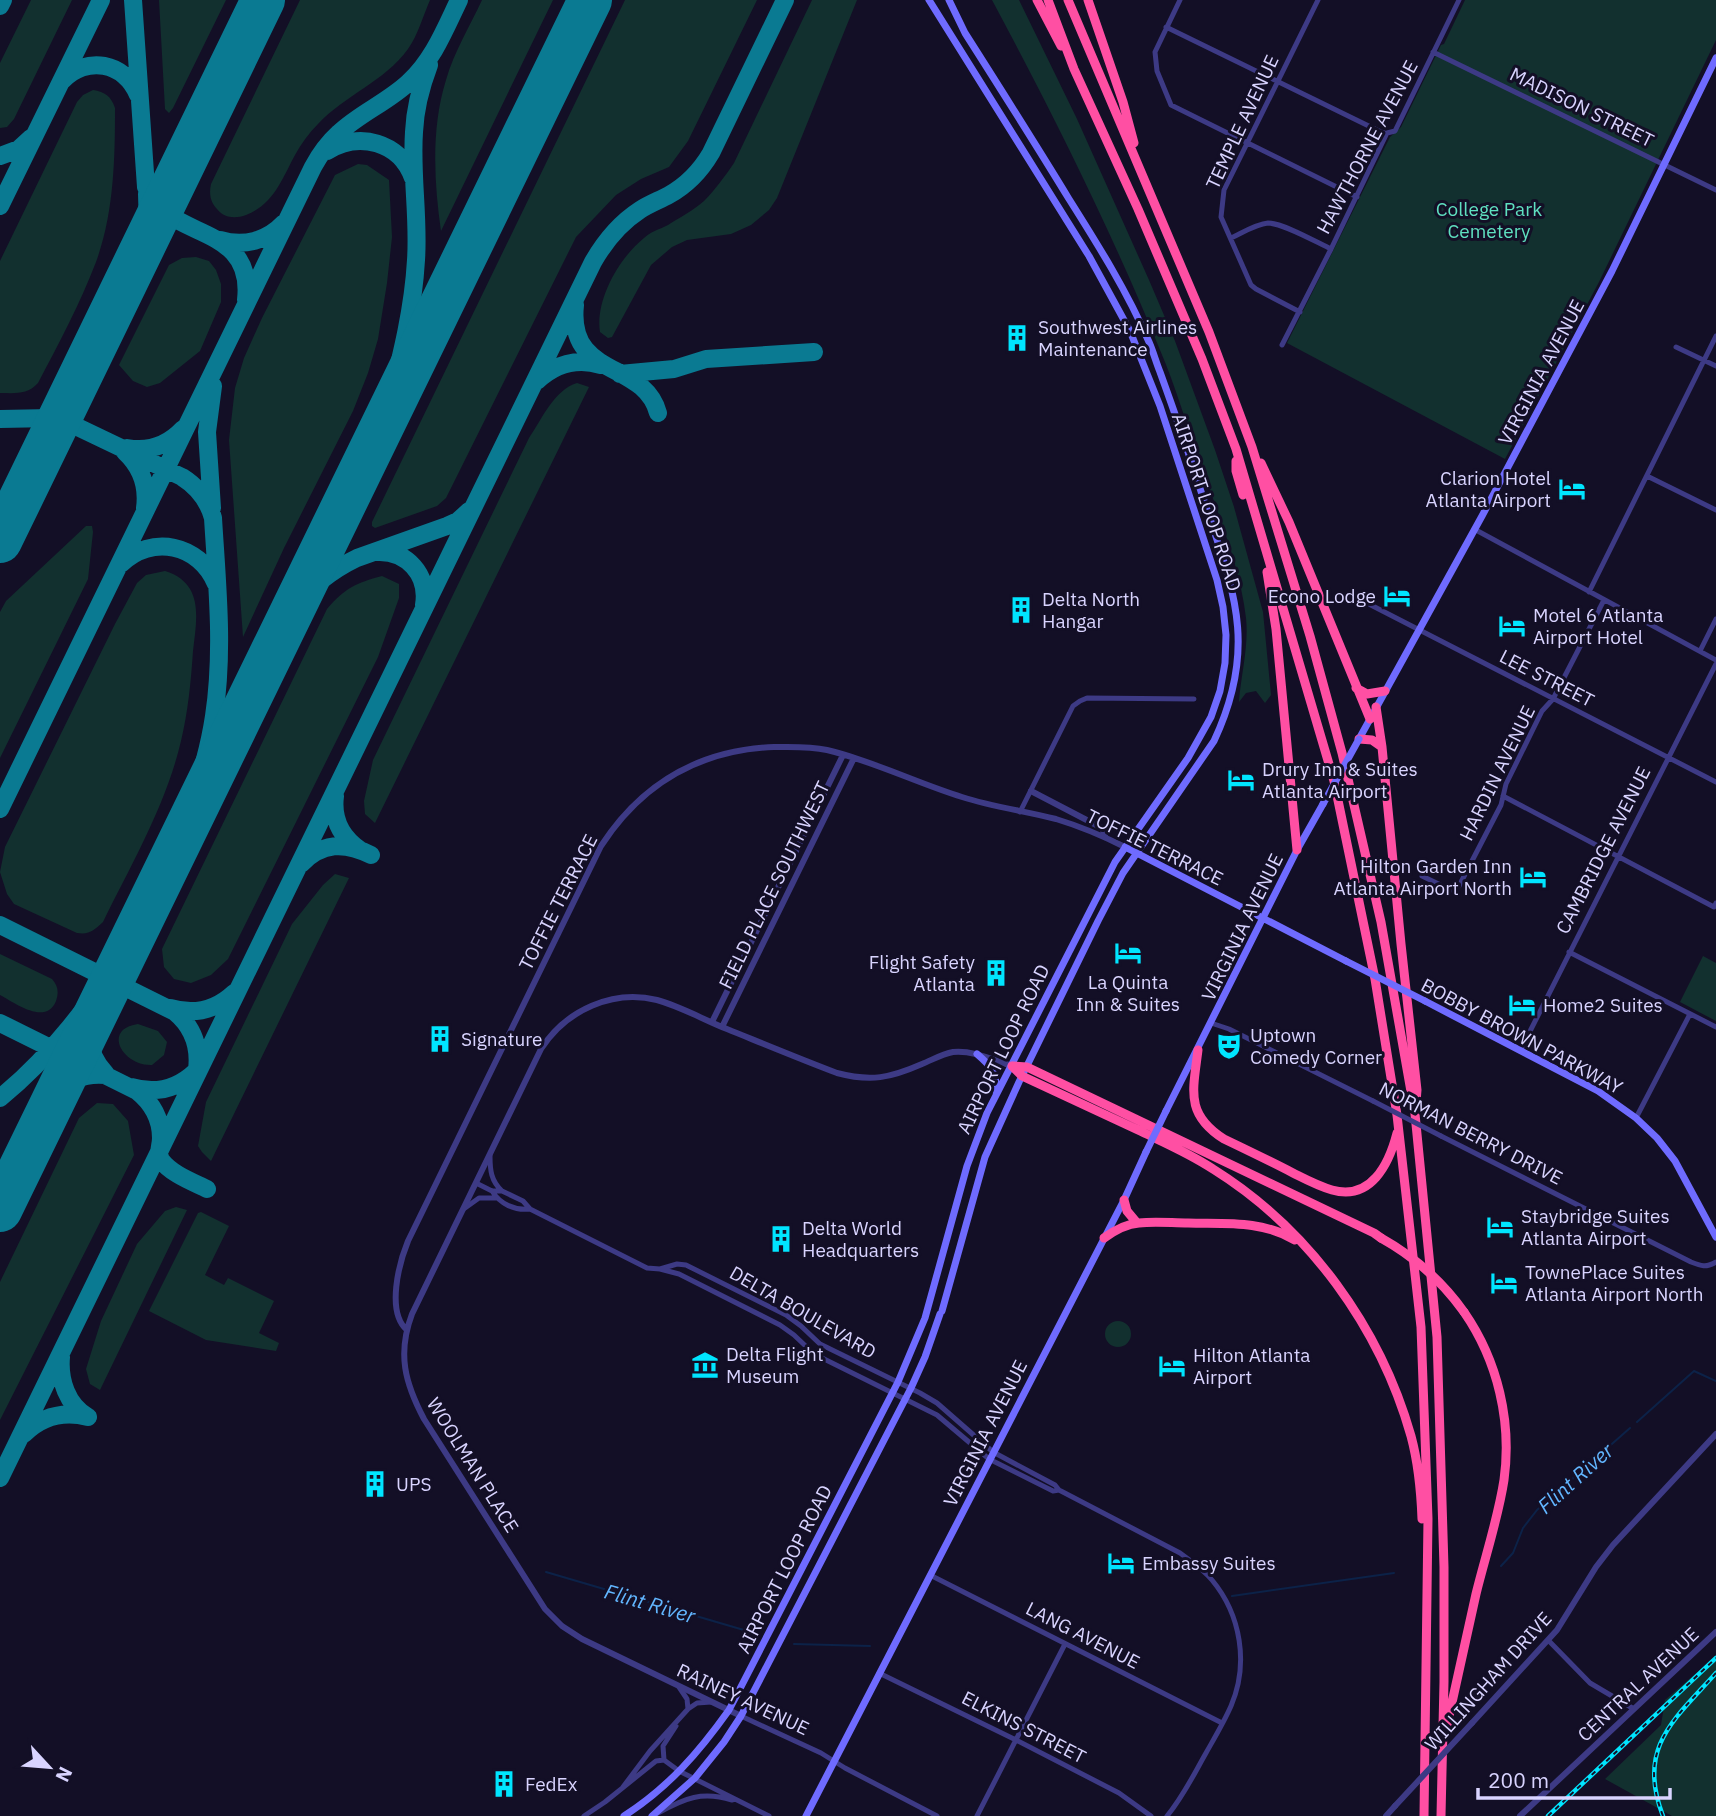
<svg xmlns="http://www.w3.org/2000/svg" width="1716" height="1816" viewBox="0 0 1716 1816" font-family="'IBM Plex Sans',sans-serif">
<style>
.green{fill:#12302f}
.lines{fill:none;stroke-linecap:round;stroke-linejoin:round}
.stream{stroke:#0c2248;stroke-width:2}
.taxiway{stroke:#0a7a92;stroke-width:18}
.runway{stroke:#0a7a92;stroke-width:44}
.minor{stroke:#3d3a85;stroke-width:5}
.tertiary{stroke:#3d3a85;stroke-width:6}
.secondary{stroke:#6f6bff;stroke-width:7}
.motorway{stroke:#ff4fa3;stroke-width:9}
.rail-casing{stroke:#00e5ff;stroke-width:4.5}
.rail{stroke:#130f26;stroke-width:2;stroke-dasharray:5;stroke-linecap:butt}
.minor-bridge{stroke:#3d3a85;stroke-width:5}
.tertiary-bridge{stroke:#3d3a85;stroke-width:6}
.secondary-bridge{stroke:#6f6bff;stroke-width:7}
.motorway-bridge{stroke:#ff4fa3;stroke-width:9}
.labels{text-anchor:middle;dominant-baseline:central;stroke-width:6;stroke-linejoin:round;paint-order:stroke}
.street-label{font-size:19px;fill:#d9d4ff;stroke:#130f26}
.park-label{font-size:19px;fill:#5fe0c0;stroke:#130f26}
.poi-label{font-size:19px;fill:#d9d4ff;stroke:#130f26;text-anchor:start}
.water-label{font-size:21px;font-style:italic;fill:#62b6ff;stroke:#130f26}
</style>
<rect width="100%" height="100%" fill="#130f26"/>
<path class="green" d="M 31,0 L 72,0 L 14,119 L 7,127 L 0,128 L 0,63 Z
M 159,0 L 226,0 L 173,108 L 169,113 L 165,109 Z
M 300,0 L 430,0 C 423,16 418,35 408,49 C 384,82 345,95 318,124 C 309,133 301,144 295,155 C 282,179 274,204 246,215 C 235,219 224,218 217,209 C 210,202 209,193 211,184 Z
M 482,0 L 553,0 L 441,231 C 434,182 431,128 446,80 C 454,52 470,26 482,0 Z
M 625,0 L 757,0 L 688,141 L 669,167 L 641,179 L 616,195 L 576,237 L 446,498 L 437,506 L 375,528 L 372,526 L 372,522 Z
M 812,0 L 857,0 L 777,198 L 769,210 L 751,225 L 731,234 L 687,240 L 672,247 L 651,265 L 612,337 L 608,338 L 600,332 C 595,300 619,258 644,238 C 650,232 660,229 668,225 C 679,218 694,210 704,201 C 715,190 725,176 734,163 Z
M 992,0 L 1019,0 L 1077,119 L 1149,280 L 1175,341 L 1215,450 L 1234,507 L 1263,612 L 1271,695 L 1265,703 L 1256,691 L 1246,693 L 1239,702 C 1241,674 1249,646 1246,618 C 1240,566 1218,514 1201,465 C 1187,427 1176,387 1160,350 C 1111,230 1053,114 992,0 Z
M 1465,0 L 1716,0 L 1716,40 L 1599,282 L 1505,459 L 1287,343 L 1390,137 L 1401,127 L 1441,45 L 1444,44 Z
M 93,90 C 105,92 111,96 115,108 C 115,159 114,213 96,262 C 80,304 59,343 38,383 C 27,395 15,393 0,393 L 0,261 L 77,102 L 83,95 Z
M 358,164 L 367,165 L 389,180 L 392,237 L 387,283 L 378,339 L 368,373 L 353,411 L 284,548 L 243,637 L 229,440 L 235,388 L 244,358 L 262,318 L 335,175 Z
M 196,257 L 209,261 L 216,270 L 221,284 L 221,302 L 200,351 L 160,383 L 147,387 L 133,381 L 119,365 L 169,265 L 182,258 Z
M 577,383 L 589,387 L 375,823 L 365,814 L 364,801 L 373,760 L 529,438 C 542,419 554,390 577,383 Z
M 86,526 L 92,526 L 93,532 L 88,579 L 0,758 L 0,612 L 6,601 Z
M 165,571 C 204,583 197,618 193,651 C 191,681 188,712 181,741 C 166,805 132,863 103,922 C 94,930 90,935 77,933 L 14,904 L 7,894 L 0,872 L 5,847 L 115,624 L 137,583 L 146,575 Z
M 382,576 L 399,584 L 399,598 L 378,657 L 228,959 L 211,975 L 191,983 L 174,979 L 164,967 L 162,949 L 327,609 C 345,588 356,583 382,576 Z
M 335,874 L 349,878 L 211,1161 L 202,1152 L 198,1146 L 206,1102 L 292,924 L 323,885 Z
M 0,954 L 52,979 C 58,986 59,992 56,1001 C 46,1026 15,1003 0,995 Z
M 1703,956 L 1716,963 L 1716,1021 L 1680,1002 Z
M 138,1024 L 158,1031 L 167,1042 L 164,1055 L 152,1065 C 122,1066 102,1029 138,1024 Z
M 97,1103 L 113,1104 L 128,1121 L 134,1155 L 0,1420 L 0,1282 L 79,1118 Z
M 176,1207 L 187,1210 L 100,1390 L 90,1384 L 86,1369 L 101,1321 L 137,1244 L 165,1211 Z
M 201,1212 L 229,1226 L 205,1275 L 224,1285 L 228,1278 L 274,1301 L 259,1333 L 279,1343 L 276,1351 L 206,1340 L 149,1311 L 198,1213 Z
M1105 1334a13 13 0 1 1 26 0a13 13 0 1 1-26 0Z
M 1716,1656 L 1716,1816 L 1672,1816 L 1605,1779 L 1661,1725 L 1665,1700 Z"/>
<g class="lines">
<path class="stream" d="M 1637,1422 L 1694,1371 L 1716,1381
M 1501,1566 L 1513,1553 L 1523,1528 L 1537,1510 L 1630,1428
M 546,1572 L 754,1633
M 1232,1596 L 1394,1573
M 794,1644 L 870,1646"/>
<path class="taxiway" d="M 133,0 L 146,187 C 164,241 255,221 246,300
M 0,6 L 3,0
M 62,81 C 86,55 125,62 138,95
M 327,151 C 359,131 400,142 413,178
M 0,156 L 19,149 L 31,138
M 0,206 L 101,0
M 220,240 C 244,247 267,241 284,223
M 142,250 L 148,227 L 147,194
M 575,305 C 567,379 644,360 658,413
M 620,374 L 674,369 L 706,359 L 814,352
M 537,381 C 555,364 577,358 601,365
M 386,417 C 399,365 413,314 416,260 C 419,217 411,175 414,132 C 415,109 421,86 429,65
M 0,419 L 52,418 L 67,422 L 182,477 C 198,487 208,500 213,518 C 217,584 224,650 214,716 C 208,757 194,796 183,835
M 127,448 C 149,452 168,445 183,429
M 125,452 C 141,467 148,486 145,508
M 212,508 L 207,432 L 213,386
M 376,552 C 407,550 429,575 424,605
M 121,564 C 151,534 200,544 216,584
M 292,610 C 310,587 332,570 357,558 L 447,526 L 458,521 L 469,511
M 335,796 C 332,819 341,837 360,850
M 0,809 L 313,167 C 320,154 328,143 339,133 C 360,113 388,102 409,82 C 433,60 445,29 459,0
M 301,864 C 322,842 345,842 371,855
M 0,925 L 175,1012 C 193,1027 200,1046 197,1070
M 170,1008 C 194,1015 216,1010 234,993
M 0,1023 L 137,1091 C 152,1103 161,1119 161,1138 C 161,1146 157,1153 161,1160 C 171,1174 193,1182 207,1189
M 91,1024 C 87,1043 92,1060 106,1074
M 131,1087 C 155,1094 177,1089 195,1072
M 56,1094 C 69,1079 86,1073 106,1075
M 0,1098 C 53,1055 91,1002 129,946
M 61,1357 C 59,1380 67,1405 88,1417
M 24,1434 C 42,1416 64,1411 88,1417
M 0,1478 L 593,262 C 605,241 620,223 640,210 C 649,204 660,200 669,195 C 687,185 701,170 711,153 L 785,0"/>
<path class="runway" d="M 0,541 L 263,0
M 0,1210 L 590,0"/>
<path class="minor" d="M 1180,0 L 1155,52 L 1157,71 L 1171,105 L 1357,197
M 1166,27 L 1381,132 L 1387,133
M 1433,52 L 1716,190
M 1231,238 C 1242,233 1256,224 1268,223 C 1283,223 1316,242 1331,249
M 1300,312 L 1256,289 L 1251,285 L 1221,217 L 1224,190 L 1318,0
M 1282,345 L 1331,249 L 1387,133 L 1395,131 L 1459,0
M 1676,347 L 1716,366
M 1647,476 L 1716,510
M 1474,529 L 1716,660
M 1589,592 L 1716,336
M 1363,601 L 1716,782
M 1700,651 L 1716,619
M 1503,796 L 1714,907 L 1716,903
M 1020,812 L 1073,706 L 1080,701 L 1087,698 L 1194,699
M 1422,876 L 1451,890 L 1459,886 L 1501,805 L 1506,784 L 1542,711 L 1553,699 L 1604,600
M 1569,952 L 1716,1027
M 1211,1023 L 1229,1029 L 1373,1101
M 1520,1051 L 1716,664
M 1636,1118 L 1690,1014
M 1441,1136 L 1691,1262 C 1701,1266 1706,1268 1716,1262
M 490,1156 C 490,1170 491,1181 502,1191
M 476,1183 L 492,1191 L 502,1191 L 523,1201 L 530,1209 L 647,1268 L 660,1269 L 679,1274 L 780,1325 L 794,1335 L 814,1354 L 937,1415 L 989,1459 L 1053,1491 L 1059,1490
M 492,1191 C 500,1204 515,1211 530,1209
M 465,1208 L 479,1198 L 496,1198
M 660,1269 L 677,1264 L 686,1265 L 786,1315 L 801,1326 L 820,1344 L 920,1393 L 937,1403 L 993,1452 L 1055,1485 L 1059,1490 L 1180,1553 C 1191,1561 1203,1569 1212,1580 C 1241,1615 1249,1664 1231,1706 C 1224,1722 1215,1737 1206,1753 C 1194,1774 1183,1797 1167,1816
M 930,1575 L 1222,1723
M 1548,1640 L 1590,1683 L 1634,1709
M 879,1673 L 1016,1740 L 1119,1793 L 1151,1816
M 679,1687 L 687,1699 L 688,1709
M 741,1716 L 821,1753 L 845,1768 L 937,1816
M 664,1760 L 679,1771 L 769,1816
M 664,1760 L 663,1746 L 676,1726
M 623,1787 L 650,1751 L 688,1709 L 697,1703 L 711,1702
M 658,1813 C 685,1798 702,1791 732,1800
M 584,1816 L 605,1802 L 656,1761 L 664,1760
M 977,1816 L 1065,1644"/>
<path class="tertiary" d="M 1031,791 L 1102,828 L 1106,838
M 712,1022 L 843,755
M 722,1027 L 854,758
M 407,1330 C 386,1312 399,1263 408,1241 L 601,846 C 642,783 699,750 774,747 C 791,747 809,746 827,750 C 873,761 917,783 962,797 C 993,807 1025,811 1056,819 C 1079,826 1103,836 1125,847
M 741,1716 L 582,1639 L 562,1626 L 545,1609 L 424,1419 C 405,1383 397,1354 412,1314 L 541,1049 C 566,1010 613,989 657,1000 C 682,1007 704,1020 727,1029 C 764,1044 800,1059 837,1073 C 871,1082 890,1078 922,1064 C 932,1060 942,1054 953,1052 C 973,1050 993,1060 1012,1066
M 1472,1723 L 1557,1630 L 1596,1567 L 1613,1545 L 1716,1434
M 1386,1816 L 1395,1806
M 1520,1816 L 1716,1632"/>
<path class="secondary" d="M 1359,739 L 1482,516 L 1612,271 L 1716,58
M 1125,847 L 1346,961
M 1425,1001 L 1598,1091 L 1636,1118 L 1657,1138 L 1675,1161 L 1716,1237
M 977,1054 C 990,1065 998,1074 996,1092
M 1166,1111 L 1297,850 L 1323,804
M 942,1311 L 985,1157 L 1019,1082 L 1098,921 L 1123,873 L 1214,741 C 1262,639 1229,581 1198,482 C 1186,445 1173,408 1160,372 C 1156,362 1153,351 1149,342 C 1127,291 1098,245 1069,199 C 1035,143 1000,88 965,33 L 949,0
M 624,1816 C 669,1787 699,1752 729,1710 L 898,1382 L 925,1318 L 967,1166 L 987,1113 L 1115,862 L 1188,758 L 1211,717 L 1220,691 L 1225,663 L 1226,635 L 1223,607 L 1217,580 L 1160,406 L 1130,331 L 1089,256 L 929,0
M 652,1816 L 695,1778 L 724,1742 L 741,1716 L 911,1388 L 925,1357 L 940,1314
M 806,1816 L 1124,1200 L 1146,1152"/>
<path class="motorway" d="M 1037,0 L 1061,46
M 1048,0 L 1074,69 L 1138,209 L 1202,359 L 1236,449 L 1334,781 L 1375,979 L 1397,1115 L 1421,1327 L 1428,1519 L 1424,1816
M 1068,0 L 1209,332 L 1252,447 L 1310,636 L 1342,753 L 1381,922 L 1415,1114 L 1437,1337 L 1444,1567 L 1444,1682 L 1441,1816
M 1088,0 L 1123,102 L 1134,143
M 1236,461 L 1236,471 L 1243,495
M 1261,463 L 1289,522 L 1370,719
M 1267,572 L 1276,629 L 1297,850
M 1356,688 L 1367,694 L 1385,691
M 1376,707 L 1382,747 L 1401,944 L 1417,1090 L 1416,1102
M 1359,739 L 1372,740 L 1382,747
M 1198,1050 C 1193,1091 1185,1114 1224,1139 C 1247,1150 1270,1161 1293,1173 C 1305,1179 1318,1186 1332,1190 C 1371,1201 1389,1164 1397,1133
M 1012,1066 L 1022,1076 C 1061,1094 1099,1112 1138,1130 C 1163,1142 1189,1153 1213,1169 C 1309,1229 1380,1327 1411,1436 C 1418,1462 1421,1492 1422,1519
M 1013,1066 L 1027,1067 L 1374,1233 L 1381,1238
M 1124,1200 L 1127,1211 L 1137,1223
M 1104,1238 C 1115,1230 1126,1224 1139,1223 C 1155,1221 1172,1223 1188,1223 C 1226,1224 1261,1220 1295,1240
M 1447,1725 C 1457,1681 1466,1638 1476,1594 C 1485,1557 1498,1519 1504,1480 C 1512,1422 1498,1361 1464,1312"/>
<defs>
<path id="rail" d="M 1548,1816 L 1716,1658
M 1663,1816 C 1636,1747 1675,1719 1716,1673"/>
</defs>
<use href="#rail" class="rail-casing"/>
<use href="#rail" class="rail"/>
<path class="minor-bridge" d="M 1373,1101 L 1441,1136"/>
<path class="tertiary-bridge" d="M 1395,1806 L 1472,1723"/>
<path class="secondary-bridge" d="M 1323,804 L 1359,739
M 1346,961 L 1425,1001
M 1146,1152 L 1166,1111"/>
<path class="motorway-bridge" d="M 1381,1238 C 1415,1257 1442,1281 1464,1312"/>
</g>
<defs>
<symbol id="building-bare" viewBox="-9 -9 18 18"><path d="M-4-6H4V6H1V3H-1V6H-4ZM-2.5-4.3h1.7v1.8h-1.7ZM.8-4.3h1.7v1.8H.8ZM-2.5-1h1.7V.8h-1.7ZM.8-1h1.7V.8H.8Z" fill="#00e5ff" stroke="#130f26" stroke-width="2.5" paint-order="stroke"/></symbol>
<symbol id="hotel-bare" viewBox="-9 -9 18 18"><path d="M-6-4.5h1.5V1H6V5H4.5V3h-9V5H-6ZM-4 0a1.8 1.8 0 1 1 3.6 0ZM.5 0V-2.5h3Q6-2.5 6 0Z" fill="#00e5ff" stroke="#130f26" stroke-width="2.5" paint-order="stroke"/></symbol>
<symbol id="theatre-bare" viewBox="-9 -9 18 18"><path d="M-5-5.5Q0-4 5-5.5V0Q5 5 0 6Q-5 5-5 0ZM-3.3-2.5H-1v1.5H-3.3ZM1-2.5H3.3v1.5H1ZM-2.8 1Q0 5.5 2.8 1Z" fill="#00e5ff" stroke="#130f26" stroke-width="2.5" paint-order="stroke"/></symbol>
<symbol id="museum-bare" viewBox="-9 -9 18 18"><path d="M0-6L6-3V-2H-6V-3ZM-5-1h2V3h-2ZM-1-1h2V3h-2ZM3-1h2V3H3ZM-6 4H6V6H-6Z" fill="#00e5ff" stroke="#130f26" stroke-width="2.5" paint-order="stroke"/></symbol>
</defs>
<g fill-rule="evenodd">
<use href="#building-bare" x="998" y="319" width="38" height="38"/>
<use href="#hotel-bare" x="1553" y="470" width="38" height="38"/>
<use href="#hotel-bare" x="1378" y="577" width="38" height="38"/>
<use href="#building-bare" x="1002" y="591" width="38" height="38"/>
<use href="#hotel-bare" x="1493" y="607" width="38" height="38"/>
<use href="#hotel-bare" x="1222" y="761" width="38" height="38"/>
<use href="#hotel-bare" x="1514" y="858" width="38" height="38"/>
<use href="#hotel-bare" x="1109" y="934" width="38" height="38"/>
<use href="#building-bare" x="977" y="954" width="38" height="38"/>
<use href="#hotel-bare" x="1503" y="986" width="38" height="38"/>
<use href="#building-bare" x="421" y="1020" width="38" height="38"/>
<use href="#theatre-bare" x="1210" y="1027" width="38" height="38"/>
<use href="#hotel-bare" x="1481" y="1208" width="38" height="38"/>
<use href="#building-bare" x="762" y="1220" width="38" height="38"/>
<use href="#hotel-bare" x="1485" y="1264" width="38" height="38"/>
<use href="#museum-bare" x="686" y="1346" width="38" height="38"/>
<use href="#hotel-bare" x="1153" y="1347" width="38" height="38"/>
<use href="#building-bare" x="356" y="1465" width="38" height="38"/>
<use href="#hotel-bare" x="1102" y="1544" width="38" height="38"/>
<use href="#building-bare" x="485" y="1765" width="38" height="38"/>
</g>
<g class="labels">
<g class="street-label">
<text transform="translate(1582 107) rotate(26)">MADISON STREET</text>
<text transform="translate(1242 122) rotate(-65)">TEMPLE AVENUE</text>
<text transform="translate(1367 147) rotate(-62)">HAWTHORNE AVENUE</text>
<text transform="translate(1541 372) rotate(-62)">VIRGINIA AVENUE</text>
<text transform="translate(1207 502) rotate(72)">AIRPORT LOOP ROAD</text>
<text transform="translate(1547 678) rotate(27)">LEE STREET</text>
<text transform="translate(1497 773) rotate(-64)">HARDIN AVENUE</text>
<text transform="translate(1155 847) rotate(26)">TOFFIE TERRACE</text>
<text transform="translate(1603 850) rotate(-63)">CAMBRIDGE AVENUE</text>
<text transform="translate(774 885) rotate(-64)">FIELD PLACE SOUTHWEST</text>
<text transform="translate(558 902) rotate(-63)">TOFFIE TERRACE</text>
<text transform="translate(1242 927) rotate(-64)">VIRGINIA AVENUE</text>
<text transform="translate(1522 1036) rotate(28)">BOBBY BROWN PARKWAY</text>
<text transform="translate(1003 1049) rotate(-64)">AIRPORT LOOP ROAD</text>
<text transform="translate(1471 1133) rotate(27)">NORMAN BERRY DRIVE</text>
<text transform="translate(803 1312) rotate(30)">DELTA BOULEVARD</text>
<text transform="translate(985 1433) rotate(-63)">VIRGINIA AVENUE</text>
<text transform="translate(473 1465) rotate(58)">WOOLMAN PLACE</text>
<text transform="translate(784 1569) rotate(-63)">AIRPORT LOOP ROAD</text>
<text transform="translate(1083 1635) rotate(27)">LANG AVENUE</text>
<text transform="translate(1488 1681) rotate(-48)">WILLINGHAM DRIVE</text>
<text transform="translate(1638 1684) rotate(-43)">CENTRAL AVENUE</text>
<text transform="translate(743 1699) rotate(25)">RAINEY AVENUE</text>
<text transform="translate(1024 1727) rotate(27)">ELKINS STREET</text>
</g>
<g class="park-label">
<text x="1489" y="209">College Park<tspan x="1489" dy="22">Cemetery</tspan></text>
</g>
<g class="poi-label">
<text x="1038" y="327">Southwest Airlines<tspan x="1038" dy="22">Maintenance</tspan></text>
<text x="1551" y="478" text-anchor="end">Clarion Hotel<tspan x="1551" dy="22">Atlanta Airport</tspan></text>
<text x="1376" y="596" text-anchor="end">Econo Lodge</text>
<text x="1042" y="599">Delta North<tspan x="1042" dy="22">Hangar</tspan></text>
<text x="1533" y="615">Motel 6 Atlanta<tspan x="1533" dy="22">Airport Hotel</tspan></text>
<text x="1262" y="769">Drury Inn &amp; Suites<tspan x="1262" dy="22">Atlanta Airport</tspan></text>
<text x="1512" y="866" text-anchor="end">Hilton Garden Inn<tspan x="1512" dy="22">Atlanta Airport North</tspan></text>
<text x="975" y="962" text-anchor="end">Flight Safety<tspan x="975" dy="22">Atlanta</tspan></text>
<text x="1128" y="982" text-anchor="middle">La Quinta<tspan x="1128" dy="22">Inn &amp; Suites</tspan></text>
<text x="1543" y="1005">Home2 Suites</text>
<text x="1250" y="1035">Uptown<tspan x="1250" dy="22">Comedy Corner</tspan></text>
<text x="461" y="1039">Signature</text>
<text x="1521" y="1216">Staybridge Suites<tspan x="1521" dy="22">Atlanta Airport</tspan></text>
<text x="802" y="1228">Delta World<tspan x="802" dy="22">Headquarters</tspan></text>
<text x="1525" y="1272">TownePlace Suites<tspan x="1525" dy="22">Atlanta Airport North</tspan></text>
<text x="726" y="1354">Delta Flight<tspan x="726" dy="22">Museum</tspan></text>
<text x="1193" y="1355">Hilton Atlanta<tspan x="1193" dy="22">Airport</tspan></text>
<text x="396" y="1484">UPS</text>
<text x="1142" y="1563">Embassy Suites</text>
<text x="525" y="1784">FedEx</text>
</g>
<g class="water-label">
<text transform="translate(1575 1478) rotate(-42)">Flint River</text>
<text transform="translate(650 1603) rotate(16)">Flint River</text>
</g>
</g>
<g transform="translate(49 1767) rotate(116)" stroke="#130f26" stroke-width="5" paint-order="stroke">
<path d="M0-5L12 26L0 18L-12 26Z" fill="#d9d4ff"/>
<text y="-10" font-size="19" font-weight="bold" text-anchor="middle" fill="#d9d4ff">N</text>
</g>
<path d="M1478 1788v10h192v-10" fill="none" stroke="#d9d4ff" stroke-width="3.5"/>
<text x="1488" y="1788" font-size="21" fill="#d9d4ff" stroke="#130f26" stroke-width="5" paint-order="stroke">200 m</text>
</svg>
